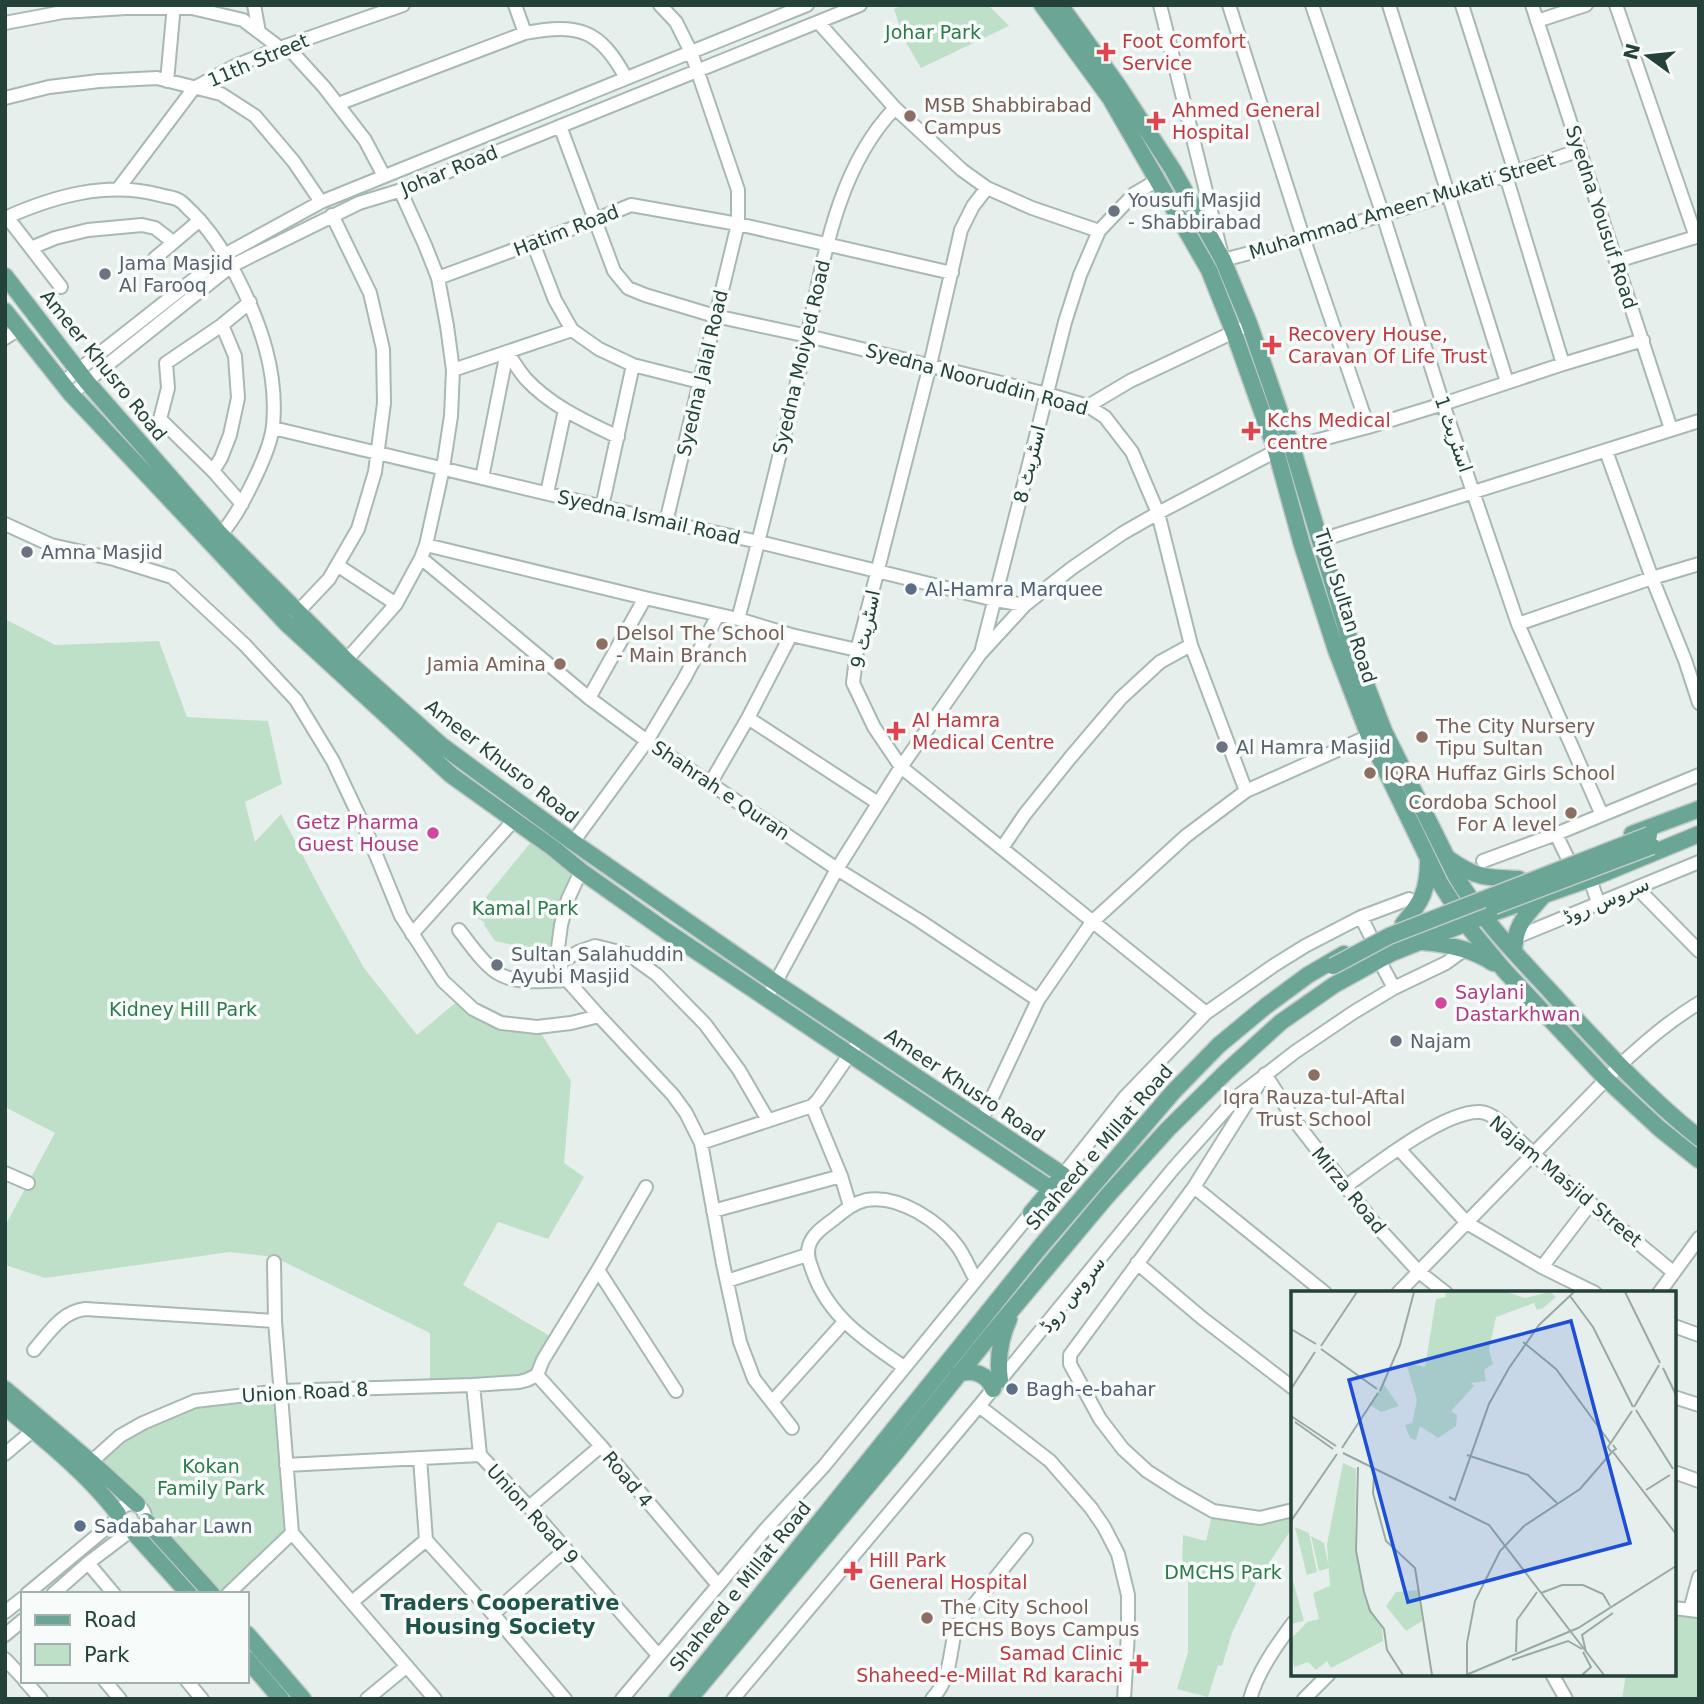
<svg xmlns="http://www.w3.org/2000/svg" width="1704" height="1704" viewBox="0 0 1704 1704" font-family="'DejaVu Sans','Noto Sans Arabic',sans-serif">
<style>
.green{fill:#bfe0c8}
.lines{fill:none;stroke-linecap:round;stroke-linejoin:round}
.minor-casing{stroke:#a8b8b2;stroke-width:16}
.major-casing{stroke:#c2cac8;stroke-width:19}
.minor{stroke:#fff;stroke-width:12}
.major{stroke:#6aa596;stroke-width:16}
.major-bridge-casing{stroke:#c2cac8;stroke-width:19;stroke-linecap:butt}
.major-bridge{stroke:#6aa596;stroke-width:16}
.health-dot{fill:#e0444e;stroke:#f7fbf9;stroke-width:2.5}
.education-dot{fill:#8d6e63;stroke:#f7fbf9;stroke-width:2.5}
.worship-dot{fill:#6b7280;stroke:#f7fbf9;stroke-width:2.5}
.service-dot{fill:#5c6f8a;stroke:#f7fbf9;stroke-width:2.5}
.hotel-dot{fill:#d1479c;stroke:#f7fbf9;stroke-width:2.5}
.labels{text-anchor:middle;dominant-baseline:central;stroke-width:7;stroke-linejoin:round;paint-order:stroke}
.park-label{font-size:19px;fill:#2d7a4b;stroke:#f7fbf9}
.health-label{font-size:19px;fill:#be3a42;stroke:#f7fbf9;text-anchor:start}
.street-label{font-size:19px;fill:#24423a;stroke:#f7fbf9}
.education-label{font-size:19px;fill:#785e54;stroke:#f7fbf9;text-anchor:start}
.worship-label{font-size:19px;fill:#5b616d;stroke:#f7fbf9;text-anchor:start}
.service-label{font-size:19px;fill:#4e5e75;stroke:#f7fbf9;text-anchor:start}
.hotel-label{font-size:19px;fill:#b23c85;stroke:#f7fbf9;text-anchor:end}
.neighbourhood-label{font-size:21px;font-weight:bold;fill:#1f5548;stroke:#f7fbf9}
.inset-road{fill:none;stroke:#98aaa4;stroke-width:2}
.view{fill:#1d4ed8;fill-opacity:0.15;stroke:#1d4ed8;stroke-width:3.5}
.inset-edge{fill:none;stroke:#24423a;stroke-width:3.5}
</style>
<rect width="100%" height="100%" fill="#e6efeb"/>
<path class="green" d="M 904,5 L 988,5 L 1009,26 L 921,68 L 904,39 L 894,9 Z
M 5,619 L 55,645 L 159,641 L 187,717 L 268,721 L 282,784 L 245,802 L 255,842 L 281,814 L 326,900 L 364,968 L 417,1035 L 460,999 L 501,1023 L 537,1027 L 571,1081 L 564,1163 L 584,1177 L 548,1239 L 498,1222 L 463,1285 L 555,1339 L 537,1375 L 430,1387 L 430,1333 L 274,1257 L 230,1252 L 45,1278 L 5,1265 L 5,1226 L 55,1133 L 5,1107 Z
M 536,836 L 581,871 L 559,944 L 522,953 L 523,947 L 495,941 L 484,925 L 485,923 L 472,914 Z
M 281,1391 L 292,1533 L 228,1594 L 212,1594 L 121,1490 L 91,1462 L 120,1436 L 195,1401 Z
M 1293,1510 L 1293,1527 L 1257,1581 L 1232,1633 L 1222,1666 L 1218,1665 L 1208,1697 L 1177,1689 L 1188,1652 L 1188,1571 L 1182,1571 L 1183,1535 L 1206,1541 L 1213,1511 L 1260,1518 Z
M 1674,1608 L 1699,1612 L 1699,1699 L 1622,1699 L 1626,1674 L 1674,1674 Z"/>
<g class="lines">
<defs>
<path id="minor" d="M 254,5 L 259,32
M 515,5 L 525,33
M 660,5 L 676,22 L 691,52 L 738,190 L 738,224 L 666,522
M 1160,5 L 1223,260 C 1344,229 1462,191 1580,150
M 1229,5 L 1304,240 L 1368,427
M 1312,5 L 1383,215 L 1443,404 L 1518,624 L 1602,815
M 1389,5 L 1507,382
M 1462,5 L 1515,172
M 1532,5 L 1671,429
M 1616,5 L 1696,237
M 1537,21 L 1586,5
M 818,22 L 895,108 L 962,170 L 987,188 L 1032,208 L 1099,231
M 5,23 L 63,12 L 126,8 L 192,8 L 243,20 L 280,48 L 293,53 L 324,87 L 365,140 L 384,176
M 167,81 L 174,5
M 5,98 L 49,87 L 99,81 L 157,78 L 221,94 L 255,116 L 294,162 L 321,202
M 338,104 L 525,33 C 578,23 600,29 626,78
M 560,126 L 614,271 L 628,288 L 645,295 L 715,316 L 808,336 L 1047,394 L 1088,406 L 1105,417 L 1132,452 L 1158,513 L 1191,645 L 1246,791
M 1506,176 L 1563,364
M 987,188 L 973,206 L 961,230 L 930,365 L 864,624 L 857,650 L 853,683 L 874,727 L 901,767 L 1206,1013
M 118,189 L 194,88 L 237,65 L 280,48 L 403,5
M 7,217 L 61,287
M 5,218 C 54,196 107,181 160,195 C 166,197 175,197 180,201 C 184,203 188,209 192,212 C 211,231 225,253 237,277 C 261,324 278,373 273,426 C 271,445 260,468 251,486 C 242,504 231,525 216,539
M 533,243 L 555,300 L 572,330 L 599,349 L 633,365 L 700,382
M 31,248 L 55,238 L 88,230 L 142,225 L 155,228 L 173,242
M 155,258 L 200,220
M 1617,261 L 1699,236
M 438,278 L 595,220 L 631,205 L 738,224 L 952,273
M 5,338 L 19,329
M 507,352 C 513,361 519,371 526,379 C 551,406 585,421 618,437
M 453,370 L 572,330
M 62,383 L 226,254 L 321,202 L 807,5
M 71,394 L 231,266 L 359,203 L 405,189 L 860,5
M 1088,406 L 1130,381 L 1240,329
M 273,428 L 666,522 L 759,542 L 995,600 L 1025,605
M 1292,447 L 1368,427 L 1443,404 L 1563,364 L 1643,340
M 1606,451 L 1652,578 L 1685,660 L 1699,703
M 213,471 L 221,458 L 230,435 L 238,398 L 235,356 L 222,325
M 482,478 L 507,352
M 547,493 L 565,410
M 242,504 L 213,471 L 160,419 L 168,388 L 166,363 L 222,325 L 250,302
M 602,507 L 633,365
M 5,524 L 51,545 L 114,559 L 172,577 L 245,645 L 296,700 L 333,761 L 367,833 L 401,916 L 443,981 L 473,1009 L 501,1023 L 537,1027 L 571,1023 L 599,1016
M 1321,540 L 1699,421
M 426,545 L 645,598 L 738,619 L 791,635 L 857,650
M 421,558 L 589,698 L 647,741 L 837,869 L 920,921 L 1038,1000
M 337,565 L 396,604
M 292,618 L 329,579 L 358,529 L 375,472 L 384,403 L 383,349 L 370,293 L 332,215
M 738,619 C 761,535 781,450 801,365 C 821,279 831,174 895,108
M 1518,624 L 1652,578 L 1699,564
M 982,649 L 1065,322 L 1080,275 L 1099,231 L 1134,194 L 1158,180
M 342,665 L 396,604 L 421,558 L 426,545 L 443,468 L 451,416 L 453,370 L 447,326 L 438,278 L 425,245 L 400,190
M 589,698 L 645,598
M 748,718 L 878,803
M 711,782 L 748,718 L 791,635
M 1556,834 L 1568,859
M 573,842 L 647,741 L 684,679 L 718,615
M 1002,848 L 1025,814 L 1070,758 L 1121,698 L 1160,662 L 1191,645
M 1483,861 L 1556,834 L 1699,775
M 581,871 L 568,899 L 561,925 L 558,948 L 562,972 L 567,980 L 599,1016 L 673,1095 L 686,1113 L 701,1143 L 723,1264 L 740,1342 L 754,1379 L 792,1428
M 1590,879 L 1599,905
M 1638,889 L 1699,951
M 1361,917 L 1371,937
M 459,930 C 470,944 481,961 496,972 C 515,985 545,981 567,980
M 412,934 L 514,820
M 1514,938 L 1699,862
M 1379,960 L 1394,988
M 560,963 L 578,952 L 595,946 L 628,954 L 657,975 L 705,1024 L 739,1070 L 768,1120
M 772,989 L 837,869 L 901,767 L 980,654 L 1025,605 L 1072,568 L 1123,533 L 1158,513 L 1276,451
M 812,1106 L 841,1176 L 850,1206
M 981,1121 L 1038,1000 L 1092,922 L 1186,836 L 1246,791 L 1369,736
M 701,1143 L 812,1106 L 818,1100 L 854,1048
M 1399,1149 L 1467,1223 L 1542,1267 L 1595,1293
M 5,1173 L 28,1183
M 1063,1175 L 1125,1097 L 1206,1013 L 1273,966 L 1305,946 L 1361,917 L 1409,899
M 1194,1187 L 1325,1293
M 1345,1187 C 1374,1166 1445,1110 1480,1112 C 1496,1113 1511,1133 1522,1143 C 1570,1189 1623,1230 1673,1272
M 713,1211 L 841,1176
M 274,1262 L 275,1321 L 292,1533
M 1137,1263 L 1202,1318 L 1293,1388
M 1542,1267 L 1591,1203
M 598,1270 L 676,1391
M 727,1281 L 807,1255
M 1398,1293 L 1619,1066 C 1644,1043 1669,1021 1699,1003
M 1659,1293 L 1699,1238
M 1674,1326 L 1699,1335
M 34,1350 C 49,1333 61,1312 85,1309 L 275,1321
M 904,1367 C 866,1341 829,1317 813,1272 C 810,1263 806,1255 809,1246 C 812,1234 825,1226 834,1219 C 844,1211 853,1203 866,1200 C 899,1194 940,1222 958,1247 C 965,1257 970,1270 976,1280
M 537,1375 L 601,1446 L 718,1585
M 537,1375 L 543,1360 L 598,1270 L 646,1187
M 473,1385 L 480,1455
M 1674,1397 L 1699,1405
M 772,1402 L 844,1322
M 979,1406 L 1050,1461 L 1091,1508 L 1104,1527 L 1118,1554 L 1128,1595 L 1128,1633 L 1124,1699
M 5,1454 L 38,1426
M 91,1462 L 120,1436 L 143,1423 L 195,1401 L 281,1391 L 473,1385 L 519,1382 L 527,1380 L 537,1375
M 286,1465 L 480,1455 L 529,1507 L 658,1655
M 1674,1472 L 1699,1481
M117 1518a14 14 0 1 1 28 0a14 14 0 1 1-28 0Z
M 529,1507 L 601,1446
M 1293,1510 L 1260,1518 L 1213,1511 L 1178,1491 L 1147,1471 L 1123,1449 L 1100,1419 L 1070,1364 L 1070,1355 L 1194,1187 L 1265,1074 L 1295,1121 L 1374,1223 L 1419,1272 L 1446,1293
M 292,1533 L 435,1699
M 426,1540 L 493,1614 L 565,1699
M 88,1563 L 114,1594
M 27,1594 L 117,1519
M 53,1594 L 88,1563 L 129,1532
M 228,1594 L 292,1533
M 352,1602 L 426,1540 L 420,1458
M 1674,1608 L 1698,1611
M 1690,1610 L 1699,1577
M 5,1612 L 23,1598
M 493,1614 L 566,1549
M 5,1635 L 23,1620
M 5,1659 L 23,1678
M 1552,1674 L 1566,1699
M 25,1681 L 41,1699
M 105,1681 L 120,1699
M 187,1681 L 202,1699
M 367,1699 L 407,1666
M 622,1699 L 764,1531 L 824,1466 L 1031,1213
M 733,1699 L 979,1406 L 1173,1169 L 1238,1096 L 1295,1052 L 1354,1012 L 1394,988 L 1446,963 L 1464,950
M 932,1699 C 952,1677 949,1653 956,1627 L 1026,1540
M 1250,1699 C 1258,1671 1276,1646 1293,1623
M 1304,1699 L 1329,1674"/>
<path id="major" d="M 1042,5 L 1110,98 L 1209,270 L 1234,333 L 1276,451 L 1302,545 L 1336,650 L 1369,736 L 1440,883 L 1466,924 L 1504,970 L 1606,1079 L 1660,1129 L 1699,1160
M 1060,5 L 1119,87 L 1173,170 L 1223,260 L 1249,323 L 1292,447 L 1352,648 L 1384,731 L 1456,876 C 1481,919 1517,955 1551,992 C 1598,1043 1644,1094 1699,1138
M 5,276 L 87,382 L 221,535 L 347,661 L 441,745 L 573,842 L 776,983 L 1063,1175 L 1031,1213
M 5,311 L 71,394 L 286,623 L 451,775 L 553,848 L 581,871 L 666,931 L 1051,1189
M 1632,834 L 1699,809
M 1449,859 C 1475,878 1487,878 1519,879
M 1403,924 C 1422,902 1428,890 1428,860
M 1422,942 C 1446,944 1473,949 1493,963
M 1514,952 C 1515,924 1525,917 1542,897
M 958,1374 C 973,1369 988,1374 993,1389
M 1000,1380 C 997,1359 1000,1339 1009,1319
M 5,1389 L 91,1462 L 137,1504
M 5,1407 C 43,1438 89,1475 118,1514
M 146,1521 L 212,1594
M 134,1533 L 189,1594
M 247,1634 L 303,1699
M 247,1659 L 281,1699
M 690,1698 L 897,1451 L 989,1337 L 1108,1195 L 1168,1129 L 1227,1071 L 1281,1022 L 1334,985 L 1392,953 L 1484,916 L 1590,879 L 1699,834
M 677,1699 L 1041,1246 L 1174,1091 L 1219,1045 L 1266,1006 L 1308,975 L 1344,954"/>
</defs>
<use href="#minor" class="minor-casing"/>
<use href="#major" class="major-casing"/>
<use href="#minor" class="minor"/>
<use href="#major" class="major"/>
<defs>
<path id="major-bridge" d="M 1494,906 L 1652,846
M 1333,966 L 1389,936 L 1649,835"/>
</defs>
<use href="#major-bridge" class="major-bridge-casing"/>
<use href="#major-bridge" class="major-bridge"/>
</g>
<g class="health-dot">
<path d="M1102.5 41.5h7v7h7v7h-7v7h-7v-7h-7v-7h7z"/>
<path d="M1152.5 110.5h7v7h7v7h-7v7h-7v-7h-7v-7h7z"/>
<path d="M1268.5 334.5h7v7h7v7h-7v7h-7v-7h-7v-7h7z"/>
<path d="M1247.5 420.5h7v7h7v7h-7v7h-7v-7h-7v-7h7z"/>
<path d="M892.5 720.5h7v7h7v7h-7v7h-7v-7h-7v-7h7z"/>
<path d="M849.5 1560.5h7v7h7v7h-7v7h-7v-7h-7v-7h7z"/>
<path d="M1135.5 1653.5h7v7h7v7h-7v7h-7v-7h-7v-7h7z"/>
</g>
<g class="education-dot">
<circle cx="910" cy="116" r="7"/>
<circle cx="602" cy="644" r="7"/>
<circle cx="560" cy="664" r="7"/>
<circle cx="1422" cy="737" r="7"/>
<circle cx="1370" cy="773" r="7"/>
<circle cx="1571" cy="813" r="7"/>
<circle cx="1314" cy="1075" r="7"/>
<circle cx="927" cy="1618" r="7"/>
</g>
<g class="worship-dot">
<circle cx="1114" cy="211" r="7"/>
<circle cx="105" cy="274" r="7"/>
<circle cx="27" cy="552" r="7"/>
<circle cx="1222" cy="747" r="7"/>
<circle cx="497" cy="965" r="7"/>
<circle cx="1396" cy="1041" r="7"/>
</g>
<g class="service-dot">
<circle cx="911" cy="589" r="7"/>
<circle cx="1012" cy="1389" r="7"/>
<circle cx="80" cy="1526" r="7"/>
</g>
<g class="hotel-dot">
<circle cx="433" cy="833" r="7"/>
<circle cx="1441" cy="1003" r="7"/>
</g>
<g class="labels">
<g class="park-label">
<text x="933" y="32">Johar Park</text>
<text x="525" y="908">Kamal Park</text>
<text x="183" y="1009">Kidney Hill Park</text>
<text x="211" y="1466">Kokan<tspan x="211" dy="22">Family Park</tspan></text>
<text x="1223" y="1572">DMCHS Park</text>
</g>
<g class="health-label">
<text x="1122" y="41">Foot Comfort<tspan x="1122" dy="22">Service</tspan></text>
<text x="1172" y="110">Ahmed General<tspan x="1172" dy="22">Hospital</tspan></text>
<text x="1288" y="334">Recovery House,<tspan x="1288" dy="22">Caravan Of Life Trust</tspan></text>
<text x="1267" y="420">Kchs Medical<tspan x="1267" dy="22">centre</tspan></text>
<text x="912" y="720">Al Hamra<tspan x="912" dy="22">Medical Centre</tspan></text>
<text x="869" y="1560">Hill Park<tspan x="869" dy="22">General Hospital</tspan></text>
<text x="1123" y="1653" text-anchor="end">Samad Clinic<tspan x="1123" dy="22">Shaheed-e-Millat Rd karachi</tspan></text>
</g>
<g class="street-label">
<text transform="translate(258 60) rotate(-23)">11th Street</text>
<text transform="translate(449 170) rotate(-22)">Johar Road</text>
<text transform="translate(1402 206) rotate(-17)">Muhammad Ameen Mukati Street</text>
<text transform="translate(1602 217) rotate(72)">Syedna Yousuf Road</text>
<text transform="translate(566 230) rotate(-21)">Hatim Road</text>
<text transform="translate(801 357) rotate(-77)">Syedna Moiyed Road</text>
<text transform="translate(104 365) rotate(51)">Ameer Khusro Road</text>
<text transform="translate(702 373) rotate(-77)">Syedna Jalal Road</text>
<text transform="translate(977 379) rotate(15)">Syedna Nooruddin Road</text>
<text transform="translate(1454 434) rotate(71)">اسٹریٹ 1</text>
<text transform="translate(1029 464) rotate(-76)">اسٹریٹ 8</text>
<text transform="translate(649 517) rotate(13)">Syedna Ismail Road</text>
<text transform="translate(1346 606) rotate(72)">Tipu Sultan Road</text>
<text transform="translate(865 629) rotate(-78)">اسٹریٹ 9</text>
<text transform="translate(502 761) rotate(38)">Ameer Khusro Road</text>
<text transform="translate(721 790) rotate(34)">Shahrah e Quran</text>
<text transform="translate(1606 900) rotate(-23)">سروس روڈ</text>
<text transform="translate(965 1085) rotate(34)">Ameer Khusro Road</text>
<text transform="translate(1099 1147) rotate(-49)">Shaheed e Millat Road</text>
<text transform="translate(1566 1181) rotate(40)">Najam Masjid Street</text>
<text transform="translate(1349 1190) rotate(51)">Mirza Road</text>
<text transform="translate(1072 1294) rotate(-51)">سروس روڈ</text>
<text transform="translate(305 1392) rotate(-3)">Union Road 8</text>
<text transform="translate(628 1479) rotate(50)">Road 4</text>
<text transform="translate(533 1514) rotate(48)">Union Road 9</text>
<text transform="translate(740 1586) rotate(-51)">Shaheed e Millat Road</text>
</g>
<g class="education-label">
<text x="924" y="105">MSB Shabbirabad<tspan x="924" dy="22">Campus</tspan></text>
<text x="616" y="633">Delsol The School<tspan x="616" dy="22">- Main Branch</tspan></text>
<text x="546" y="664" text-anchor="end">Jamia Amina</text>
<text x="1436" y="726">The City Nursery<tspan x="1436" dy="22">Tipu Sultan</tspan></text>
<text x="1384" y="773">IQRA Huffaz Girls School</text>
<text x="1557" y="802" text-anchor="end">Cordoba School<tspan x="1557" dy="22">For A level</tspan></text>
<text x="1314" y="1097" text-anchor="middle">Iqra Rauza-tul-Aftal<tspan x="1314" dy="22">Trust School</tspan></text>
<text x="941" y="1607">The City School<tspan x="941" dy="22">PECHS Boys Campus</tspan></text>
</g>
<g class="worship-label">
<text x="1128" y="200">Yousufi Masjid<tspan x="1128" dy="22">- Shabbirabad</tspan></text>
<text x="119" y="263">Jama Masjid<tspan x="119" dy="22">Al Farooq</tspan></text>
<text x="41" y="552">Amna Masjid</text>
<text x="1236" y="747">Al Hamra Masjid</text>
<text x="511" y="954">Sultan Salahuddin<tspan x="511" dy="22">Ayubi Masjid</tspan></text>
<text x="1410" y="1041">Najam</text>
</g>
<g class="service-label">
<text x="925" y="589">Al-Hamra Marquee</text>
<text x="1026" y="1389">Bagh-e-bahar</text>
<text x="94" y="1526">Sadabahar Lawn</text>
</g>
<g class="hotel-label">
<text x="419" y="822">Getz Pharma<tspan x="419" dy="22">Guest House</tspan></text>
<text x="1455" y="992" text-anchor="start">Saylani<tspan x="1455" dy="22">Dastarkhwan</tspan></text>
</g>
<g class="neighbourhood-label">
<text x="500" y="1603">Traders Cooperative<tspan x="500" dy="24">Housing Society</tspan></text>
</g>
</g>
<g transform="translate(1291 1291)">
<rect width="385" height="385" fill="#e6efeb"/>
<path d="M 154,1 L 216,1 L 234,7 L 259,1 L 265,6 L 252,17 L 246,19 L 243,12 L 205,26 L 198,59 L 202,73 L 193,79 L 195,90 L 180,92 L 183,95 L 160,120 L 166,124 L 165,135 L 147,147 L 129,135 L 125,149 L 119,147 L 114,134 L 121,132 L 126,109 L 115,72 L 134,76 L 145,8 L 155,6 ZM 92,92 L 108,115 L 90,121 L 79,114 ZM 52,172 L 65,178 L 64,257 L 74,308 L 91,337 L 92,350 L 40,377 L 36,370 L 25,379 L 17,371 L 3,376 L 0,348 L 16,331 L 28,328 L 22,302 L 39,295 L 36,253 ZM 4,236 L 18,242 L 26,281 L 16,284 ZM 20,245 L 33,252 L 38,277 L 28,280 ZM 2,290 L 13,330 L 0,333 L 0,291 ZM 128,299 L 131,330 L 115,340 L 95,315 L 105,301 Z" fill="#bfe0c8"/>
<path class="inset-road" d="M 334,1 L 369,72M 279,5 L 302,36 L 342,116M 0,38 L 25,53M 232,51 L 265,78 L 320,153M 30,55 L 66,1M 30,58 L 86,98M 372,77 L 385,104M 0,98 L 24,61M 89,100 L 109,54 L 123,1M 343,116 L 368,74M 345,119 L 382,178M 0,125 L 45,155M 4,131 L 42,158M 322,154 L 325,158 L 320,161 L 317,156 L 341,120M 51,157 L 87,102M 322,161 L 385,243M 52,162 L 198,234 L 313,384M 176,164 L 237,184 L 266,212M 67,176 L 65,260 L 73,301 L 79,320 L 93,338 L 96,359 L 112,384M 83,184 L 82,202 L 95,250 L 124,277 L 141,384M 355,199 L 379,184M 158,206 L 164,209 L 198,113 L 218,77 L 248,34 L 283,1M 0,230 L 46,163M 250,302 L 271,294 L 292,294 L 312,303 L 319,315M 225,361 L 226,329 L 246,301M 295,361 L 291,344 L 322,322M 221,369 L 277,350 L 291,358M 175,384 L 287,337 L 385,275M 176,384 L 176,352 L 184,310 L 209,260 L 233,235 L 289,198 L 321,161M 291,384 L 300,376 L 292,361"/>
<path class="view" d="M 280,30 L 339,252 L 117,311 L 58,89 Z"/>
<rect width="385" height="385" class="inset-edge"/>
</g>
<rect width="1704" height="1704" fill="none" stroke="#24423a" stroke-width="14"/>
<rect x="21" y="1592" width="228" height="91" fill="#f7fbf9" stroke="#a3b1ad" stroke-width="2"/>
<rect x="35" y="1615" width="35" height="10" fill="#6aa596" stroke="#a3b1ad" stroke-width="2"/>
<text x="84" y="1627" font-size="21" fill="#24423a">Road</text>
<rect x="35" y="1644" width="35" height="21" fill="#bfe0c8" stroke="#a3b1ad" stroke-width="2"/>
<text x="84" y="1662" font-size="21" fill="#24423a">Park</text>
<g transform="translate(1648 56) rotate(285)" stroke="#f7fbf9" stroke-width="5" paint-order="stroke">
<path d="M0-5L12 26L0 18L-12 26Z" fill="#24423a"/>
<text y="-10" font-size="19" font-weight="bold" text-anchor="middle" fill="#24423a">N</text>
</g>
</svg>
